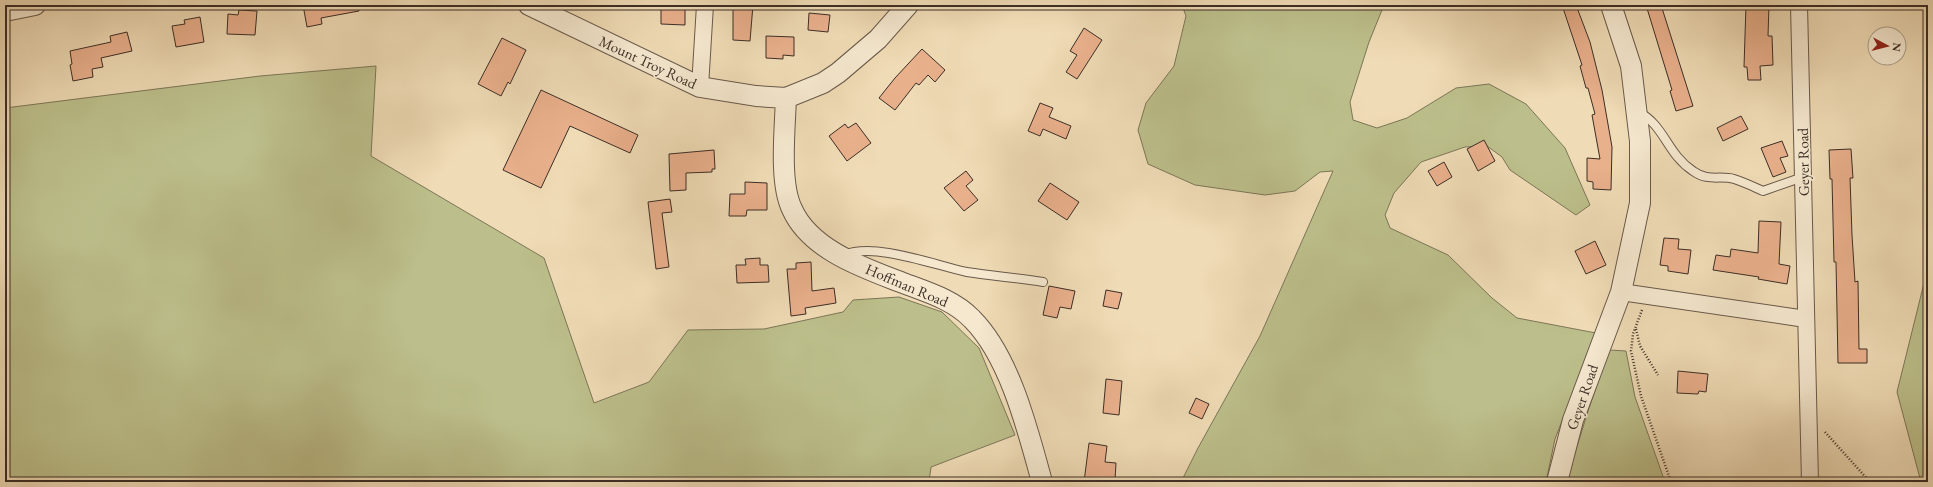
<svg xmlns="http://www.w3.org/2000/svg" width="1933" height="487" viewBox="0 0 1933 487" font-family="'EB Garamond',serif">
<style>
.green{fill:#bcbf8b;stroke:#7c7658}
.building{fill:#e9b08c;stroke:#3c2e26}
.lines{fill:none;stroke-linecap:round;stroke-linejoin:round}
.service-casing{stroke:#69594a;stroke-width:10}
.minor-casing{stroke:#69594a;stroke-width:18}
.tertiary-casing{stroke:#69594a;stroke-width:22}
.path{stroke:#3c2e26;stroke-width:2.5;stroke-dasharray:1 2;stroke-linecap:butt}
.service{stroke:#f5e8cf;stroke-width:8}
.minor{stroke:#f5e8cf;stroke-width:16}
.tertiary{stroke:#f5e8cf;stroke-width:20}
.labels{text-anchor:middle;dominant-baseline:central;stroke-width:3.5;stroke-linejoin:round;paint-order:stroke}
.street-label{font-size:15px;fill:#3c2e26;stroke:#f5e8cf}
</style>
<rect width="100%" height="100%" fill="#efdbb5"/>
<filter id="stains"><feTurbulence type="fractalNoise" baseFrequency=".005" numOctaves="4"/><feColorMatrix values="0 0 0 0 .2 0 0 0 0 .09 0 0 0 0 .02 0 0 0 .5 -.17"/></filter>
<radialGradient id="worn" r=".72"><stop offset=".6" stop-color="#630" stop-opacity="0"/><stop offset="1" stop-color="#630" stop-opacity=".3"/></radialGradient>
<path class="green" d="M 1182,5 L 1384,5 L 1369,42 L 1350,102 L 1353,120 L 1377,128 L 1407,118 L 1456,88 L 1489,84 L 1526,104 L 1565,148 L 1590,205 L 1576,215 L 1510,170 L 1502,157 L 1487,146 L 1465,147 L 1421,162 L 1394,193 L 1385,215 L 1390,228 L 1448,255 L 1492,298 L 1517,318 L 1596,333 L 1555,439 L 1546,482 L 1181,482 L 1198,448 L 1260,336 L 1333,171 L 1320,172 L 1295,191 L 1265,195 L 1195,185 L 1148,164 L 1138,130 L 1146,103 L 1174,66 L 1186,16 Z
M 376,66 L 371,156 L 544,258 L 594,403 L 649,382 L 688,330 L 764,329 L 843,312 L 853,300 L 899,297 L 942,312 L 979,348 L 1015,435 L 931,467 L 929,482 L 5,482 L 5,108 L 260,76 Z
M 1928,267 L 1928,482 L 1921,482 L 1897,392 Z
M 1609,350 L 1626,351 L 1635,397 L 1665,482 L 1566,482 L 1588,411 Z"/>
<path class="building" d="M 303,5 L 358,5 L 359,11 L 321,18 L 322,24 L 307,27 Z
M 661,5 L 685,5 L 685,25 L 661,24 Z
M 733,5 L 753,5 L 750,41 L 733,40 Z
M 1562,5 L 1576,5 L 1590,42 L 1602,90 L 1612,147 L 1611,190 L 1593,189 L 1593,182 L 1587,181 L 1587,158 L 1600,159 L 1592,115 L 1595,114 L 1588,88 L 1586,88 L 1580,66 L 1582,65 Z
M 1646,5 L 1661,5 L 1693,106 L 1676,111 L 1670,91 L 1672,90 Z
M 1746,5 L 1769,5 L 1768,36 L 1772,36 L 1773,65 L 1760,66 L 1761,80 L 1748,80 L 1747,67 L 1744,67 Z
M 239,10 L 257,11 L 255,35 L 227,34 L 228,14 L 238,15 Z
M 809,13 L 830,15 L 828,32 L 808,30 Z
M 200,17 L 204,42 L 176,47 L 172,26 L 185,24 L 184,20 Z
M 1084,28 L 1102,40 L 1077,79 L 1066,72 L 1077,55 L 1070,51 Z
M 127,32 L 132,51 L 101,58 L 103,67 L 92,69 L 93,77 L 73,81 L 70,65 L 72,64 L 70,51 L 111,42 L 110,36 Z
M 766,36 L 794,37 L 794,56 L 783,55 L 783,59 L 766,58 Z
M 502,38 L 526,50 L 510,84 L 508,82 L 501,96 L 478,84 Z
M 922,49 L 945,70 L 935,82 L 928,75 L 919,85 L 916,83 L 895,110 L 879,98 L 895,78 Z
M 541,90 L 638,135 L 630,153 L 570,126 L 541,188 L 503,170 Z
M 1040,103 L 1053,108 L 1049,117 L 1071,126 L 1066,139 L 1043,129 L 1040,136 L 1028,131 Z
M 1741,116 L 1748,129 L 1723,141 L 1717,128 Z
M 856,123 L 871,143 L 847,161 L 829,136 L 845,124 L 848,128 Z
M 1484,140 L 1495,161 L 1478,171 L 1467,149 Z
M 1782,141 L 1788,156 L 1780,158 L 1786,172 L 1773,177 L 1761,148 Z
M 1851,149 L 1853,178 L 1850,178 L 1852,235 L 1855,282 L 1858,281 L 1859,349 L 1867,349 L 1867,363 L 1838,363 L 1836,262 L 1834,262 L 1832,179 L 1830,179 L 1829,150 Z
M 714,150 L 715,169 L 712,169 L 712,172 L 686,173 L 686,190 L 670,191 L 669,154 Z
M 1444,162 L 1452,177 L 1437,186 L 1428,171 Z
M 966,171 L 973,180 L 966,186 L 978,200 L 964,211 L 944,188 Z
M 745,182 L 767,183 L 767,210 L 747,210 L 746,216 L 729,216 L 730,194 L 745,194 Z
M 1050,183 L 1079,202 L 1067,220 L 1038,201 Z
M 670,199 L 672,212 L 662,213 L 669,267 L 656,269 L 648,202 Z
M 1759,221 L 1781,222 L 1779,264 L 1790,266 L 1787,284 L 1758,279 L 1759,277 L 1713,270 L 1716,255 L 1730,257 L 1731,249 L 1758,253 Z
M 1664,238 L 1679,239 L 1678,249 L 1691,250 L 1688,274 L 1668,271 L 1668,266 L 1660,265 Z
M 1595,241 L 1606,265 L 1586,274 L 1575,251 Z
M 760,258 L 760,265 L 768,265 L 769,282 L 737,283 L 736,265 L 746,265 L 745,259 Z
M 811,262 L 812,291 L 834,288 L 836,303 L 805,308 L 806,314 L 791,316 L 787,269 L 796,269 L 796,263 Z
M 1049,286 L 1075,291 L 1071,309 L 1060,307 L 1057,318 L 1043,315 Z
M 1106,290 L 1122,293 L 1118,309 L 1103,306 Z
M 1678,371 L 1708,374 L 1706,392 L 1699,391 L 1698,394 L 1677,393 Z
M 1106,379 L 1122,381 L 1119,415 L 1103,413 Z
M 1196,398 L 1209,404 L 1202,419 L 1189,413 Z
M 1089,443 L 1107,446 L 1105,462 L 1116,463 L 1115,480 L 1103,480 L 1103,482 L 1084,482 Z"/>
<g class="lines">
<defs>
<path id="service" d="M 1637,111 C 1665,125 1666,153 1693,171 C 1708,182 1720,175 1734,179 C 1744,182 1754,187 1763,191 L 1803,177
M 844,255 C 875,242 934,265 967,272 C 992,276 1018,278 1043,282"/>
<path id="minor" d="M 1799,5 L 1810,482
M 700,87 L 705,5
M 1621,292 L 1806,319"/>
<path id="tertiary" d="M 529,5 L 700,87 L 756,96 L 786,98 L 823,83 L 838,73 L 878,39 L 908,5
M 5,11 L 35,5
M 786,98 C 785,128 779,183 792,209 C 810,250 864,268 903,283 C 927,292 954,300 972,319 C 1010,357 1028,431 1042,482
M 1557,482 L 1573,420 L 1621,292 L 1640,203 L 1640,141 L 1631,66 L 1611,5"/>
</defs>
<use href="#service" class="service-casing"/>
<use href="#minor" class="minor-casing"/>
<use href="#tertiary" class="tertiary-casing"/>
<path class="path" d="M 1642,310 L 1633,334 L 1631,351 L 1641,396 L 1671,482
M 1636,329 L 1640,346 L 1658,375
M 1825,432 L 1870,482"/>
<use href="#service" class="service"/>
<use href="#minor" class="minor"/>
<use href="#tertiary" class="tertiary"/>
</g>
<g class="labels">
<g class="street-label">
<text transform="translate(648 62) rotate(25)">Mount Troy Road</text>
<text transform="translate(1803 162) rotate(-91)">Geyer Road</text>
<text transform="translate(907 285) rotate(23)">Hoffman Road</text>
<text transform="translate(1582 397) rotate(-71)">Geyer Road</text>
</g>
</g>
<rect width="1933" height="487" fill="none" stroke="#efdbb5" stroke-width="20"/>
<rect x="6" y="6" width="1921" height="475" fill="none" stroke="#3c2e26" stroke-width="2"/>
<rect x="10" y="10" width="1913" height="467" fill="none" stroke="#3c2e26"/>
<g transform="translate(1887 46) rotate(97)"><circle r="19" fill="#f5e8cf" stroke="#ab9e8b"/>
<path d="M0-3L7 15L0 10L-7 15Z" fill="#8f2418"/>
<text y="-6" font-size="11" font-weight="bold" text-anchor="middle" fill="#3c2e26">N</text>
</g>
<rect width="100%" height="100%" filter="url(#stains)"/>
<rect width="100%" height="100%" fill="url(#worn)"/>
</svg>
